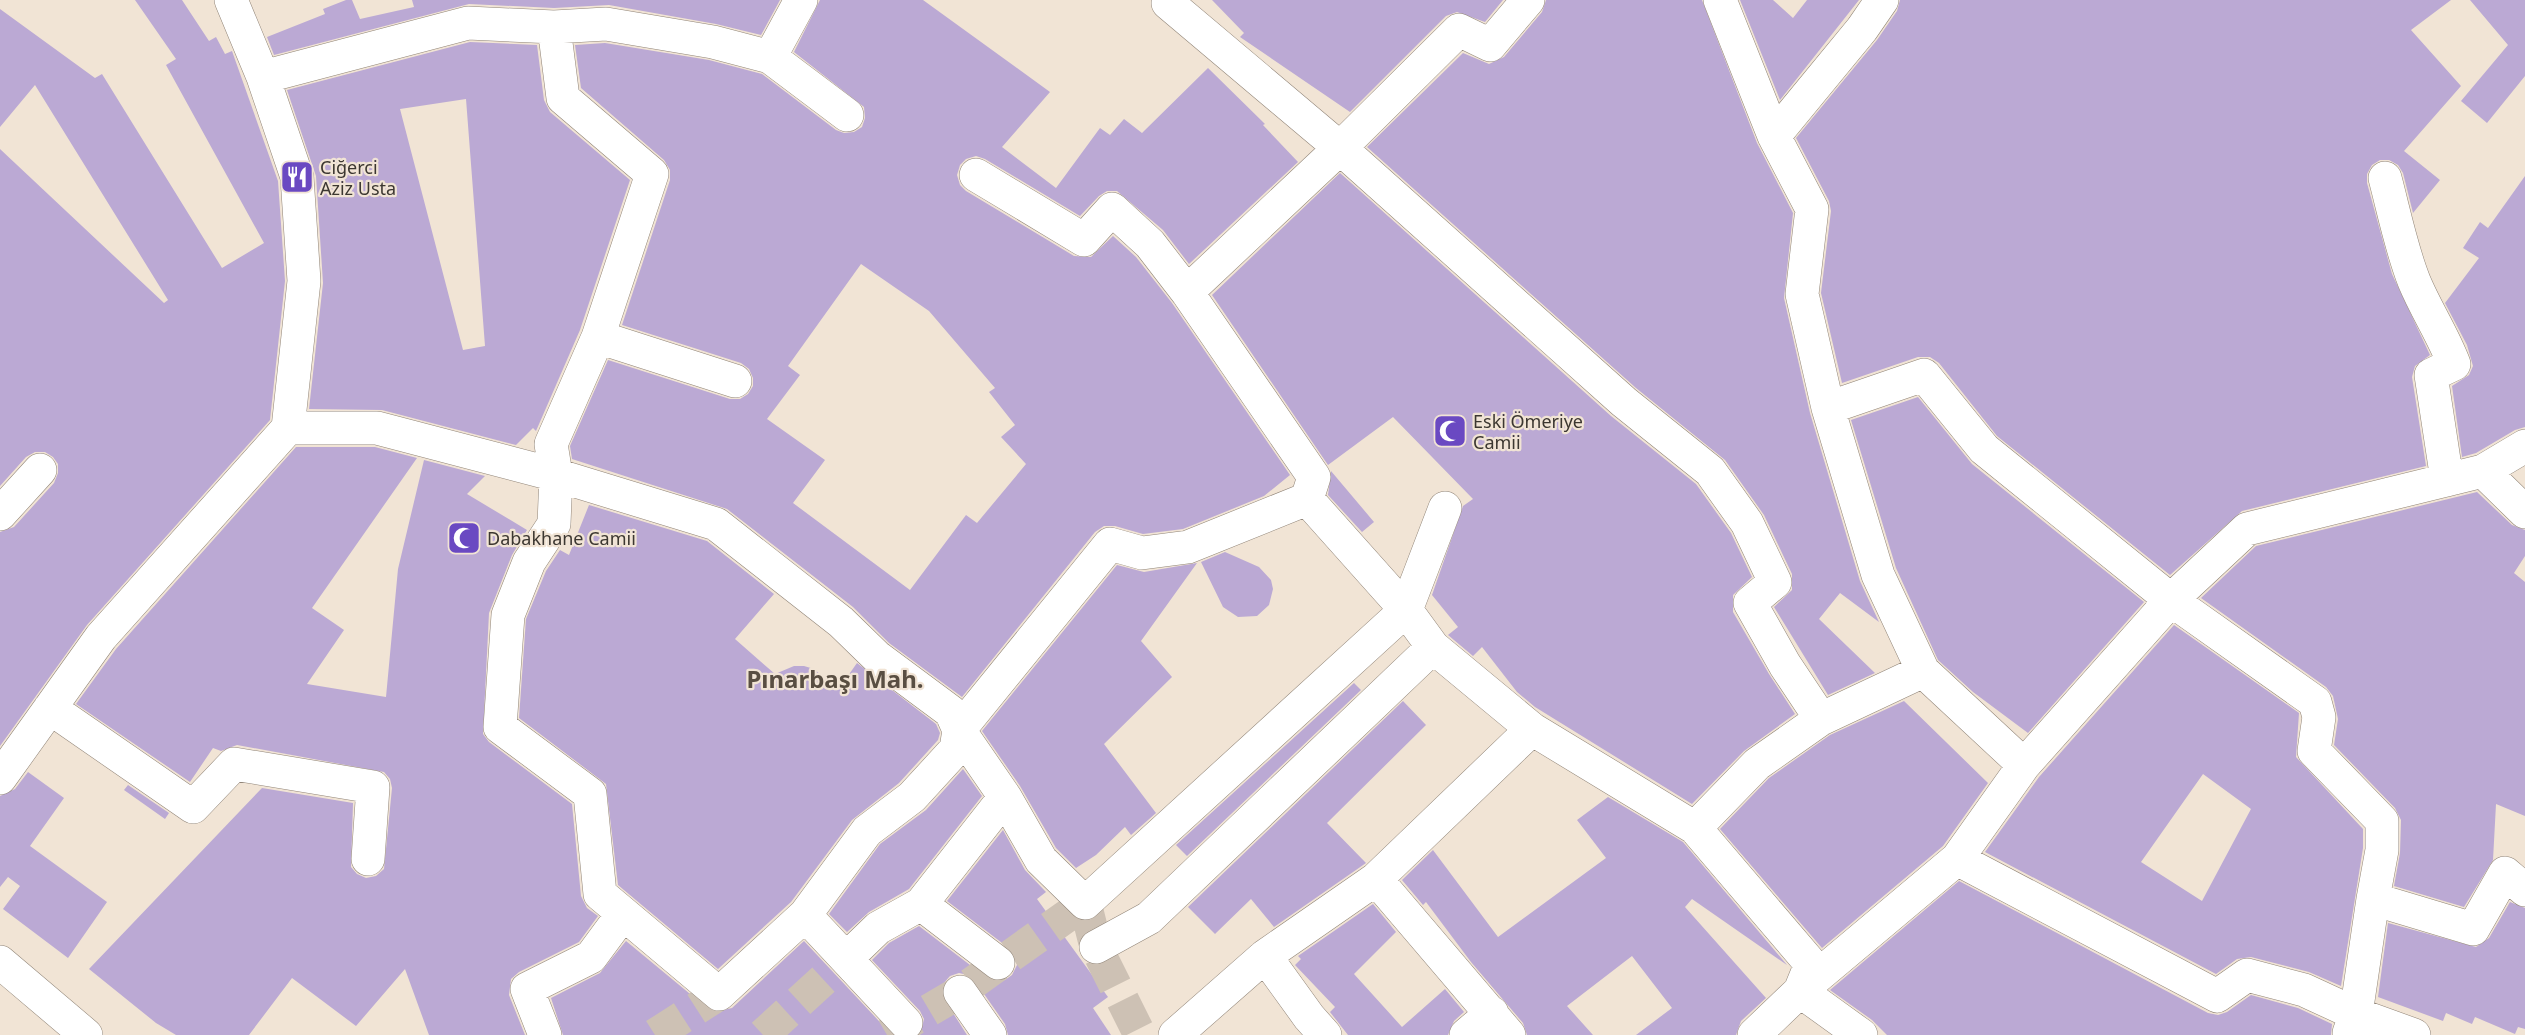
<svg xmlns="http://www.w3.org/2000/svg" width="2525" height="1035" viewBox="0 0 2525 1035" font-family="'Noto Sans',sans-serif">
<style>
.building{fill:#bba9d4;fill-rule:evenodd}
.lines{fill:none;stroke-linecap:round;stroke-linejoin:round}
.street-tunnel{stroke:#cdc1b4;stroke-width:33;stroke-dasharray:33 16;stroke-linecap:butt}
.street-casing{stroke:#918578;stroke-width:34}
.secondary-casing{stroke:#918578;stroke-width:34}
.street{stroke:#fff;stroke-width:33}
.secondary{stroke:#fff;stroke-width:33}
.labels{text-anchor:middle;dominant-baseline:central;stroke-width:4.5;stroke-linejoin:round;paint-order:stroke}
.poi-label{font-size:18px;fill:#3c3731;stroke:#f1e4d5;text-anchor:start}
.district-label{font-size:24px;font-weight:bold;fill:#594e42;stroke:#f1e4d5}
</style>
<rect width="100%" height="100%" fill="#f1e4d5"/>
<path class="building" d="M 135,0 L 182,0 L 209,41 L 216,37 L 225,54 L 232,51 L 278,181 L 285,281 L 270,420 L 87,625 L 0,746 L 0,532 L 14,527 L 54,483 L 58,473 L 58,464 L 53,457 L 45,452 L 35,452 L 26,457 L 0,486 L 0,149 L 164,303 L 168,300 L 35,85 L 0,127 L 0,9 L 95,78 L 102,74 L 222,268 L 264,243 L 166,65 L 176,59 Z
M 346,0 L 352,0 L 360,19 L 414,7 L 412,0 L 780,0 L 761,35 L 716,24 L 609,5 L 554,8 L 469,4 L 274,55 L 267,37 L 325,14 L 323,9 Z
M 820,0 L 923,0 L 1050,92 L 1002,147 L 1056,188 L 1100,128 L 1110,135 L 1124,119 L 1142,133 L 1208,68 L 1265,124 L 1263,125 L 1298,162 L 1189,264 L 1163,230 L 1117,191 L 1107,191 L 1099,196 L 1080,216 L 985,159 L 976,156 L 966,159 L 960,165 L 957,175 L 960,185 L 966,191 L 1074,256 L 1091,257 L 1113,236 L 1136,257 L 1172,303 L 1290,475 L 1264,496 L 1183,529 L 1143,534 L 1115,526 L 1104,526 L 1095,532 L 962,697 L 889,643 L 853,607 L 727,509 L 572,459 L 570,446 L 608,360 L 730,399 L 740,399 L 748,394 L 753,386 L 753,378 L 749,369 L 741,363 L 622,325 L 670,180 L 670,170 L 664,160 L 581,88 L 575,45 L 605,43 L 709,60 L 762,74 L 836,130 L 844,133 L 854,132 L 862,127 L 865,118 L 864,107 L 794,52 ZM 861,264 L 929,311 L 995,388 L 989,392 L 1015,425 L 1001,437 L 1026,464 L 977,523 L 966,515 L 910,590 L 793,503 L 825,460 L 767,419 L 800,375 L 788,366 Z
M 1212,0 L 1503,0 L 1485,22 L 1457,12 L 1446,16 L 1350,112 L 1240,37 L 1244,33 Z
M 1546,0 L 1702,0 L 1757,143 L 1793,213 L 1784,298 L 1810,413 L 1860,581 L 1879,622 L 1840,593 L 1819,619 L 1875,673 L 1828,695 L 1774,607 L 1792,590 L 1792,574 L 1764,515 L 1725,460 L 1636,388 L 1367,147 L 1463,53 L 1489,64 L 1504,57 L 1542,12 Z
M 1740,0 L 1773,0 L 1793,18 L 1807,0 L 1859,0 L 1780,100 Z
M 1900,0 L 2451,0 L 2411,30 L 2461,86 L 2404,151 L 2440,180 L 2413,213 L 2403,173 L 2398,165 L 2389,160 L 2380,160 L 2372,165 L 2367,174 L 2367,183 L 2392,274 L 2430,355 L 2415,366 L 2412,377 L 2426,466 L 2242,511 L 2170,575 L 1997,436 L 1939,363 L 1930,357 L 1918,357 L 1842,383 L 1821,293 L 1831,211 L 1829,201 L 1796,138 L 1877,40 L 1897,11 Z
M 2470,0 L 2525,0 L 2525,76 L 2487,123 L 2461,101 L 2508,45 Z
M 470,42 L 537,45 L 544,100 L 550,112 L 630,180 L 580,330 L 536,431 L 533,428 L 516,445 L 382,410 L 309,409 L 323,283 L 316,176 L 287,90 ZM 466,99 L 485,346 L 463,350 L 400,109 Z
M 1340,173 L 1611,416 L 1696,484 L 1731,533 L 1752,577 L 1733,595 L 1733,612 L 1769,674 L 1795,714 L 1744,751 L 1692,804 L 1535,707 L 1517,692 L 1482,647 L 1473,656 L 1448,635 L 1458,627 L 1432,595 L 1463,506 L 1473,499 L 1393,417 L 1328,465 L 1212,295 Z
M 2525,176 L 2525,427 L 2515,430 L 2476,453 L 2462,457 L 2452,386 L 2469,375 L 2473,366 L 2467,345 L 2445,303 L 2479,258 L 2463,248 L 2480,222 L 2488,228 Z
M 1918,397 L 1972,464 L 2144,602 L 2028,733 L 1973,692 L 1938,660 L 1896,568 L 1851,420 Z
M 296,447 L 375,447 L 417,458 L 312,608 L 344,630 L 307,684 L 386,697 L 398,569 L 424,460 L 485,476 L 467,494 L 527,530 L 512,555 L 489,613 L 483,734 L 489,742 L 572,804 L 581,896 L 587,908 L 598,916 L 579,942 L 519,972 L 511,979 L 509,995 L 525,1035 L 429,1035 L 405,969 L 356,1026 L 292,978 L 249,1035 L 176,1035 L 156,1023 L 89,969 L 262,788 L 353,803 L 351,867 L 357,874 L 366,878 L 376,876 L 384,869 L 392,788 L 390,779 L 384,772 L 237,745 L 221,751 L 213,748 L 190,782 L 76,704 L 116,649 Z
M 1331,471 L 1374,522 L 1362,532 L 1328,495 Z
M 2477,492 L 2512,525 L 2525,530 L 2525,556 L 2514,573 L 2525,582 L 2525,816 L 2496,804 L 2493,860 L 2464,907 L 2394,886 L 2400,853 L 2401,820 L 2395,808 L 2334,745 L 2338,719 L 2333,696 L 2326,687 L 2201,598 L 2256,546 Z
M 589,505 L 707,541 L 774,594 L 735,639 L 775,674 L 794,666 L 804,666 L 814,669 L 838,690 L 857,663 L 936,724 L 940,733 L 938,740 L 899,783 L 852,820 L 791,902 L 718,969 L 618,885 L 606,784 L 519,718 L 526,619 L 546,571 L 560,550 L 569,555 Z
M 1225,552 L 1259,567 L 1271,580 L 1273,589 L 1269,605 L 1257,616 L 1238,617 L 1223,607 L 1201,562 Z
M 1197,563 L 1141,641 L 1172,677 L 1104,744 L 1156,813 L 1131,835 L 1125,827 L 1096,855 L 1076,868 L 1056,848 L 1020,786 L 982,731 L 1117,565 L 1144,572 Z
M 2174,625 L 2299,713 L 2296,757 L 2363,829 L 2363,848 L 2341,986 L 2309,972 L 2251,957 L 2237,959 L 2216,974 L 1985,852 L 2039,777 ZM 2203,774 L 2251,809 L 2202,901 L 2141,862 Z
M 1354,683 L 1361,690 L 1187,856 L 1176,845 Z
M 1403,701 L 1426,725 L 1327,823 L 1366,863 L 1274,927 L 1251,899 L 1215,934 L 1188,907 Z
M 1904,701 L 1988,783 L 1943,846 L 1822,948 L 1720,829 L 1769,778 L 1830,735 Z
M 963,769 L 982,796 L 909,889 L 869,912 L 847,932 L 829,914 L 880,844 L 926,810 Z
M 28,772 L 64,798 L 30,846 L 107,902 L 68,958 L 3,909 L 20,886 L 8,877 L 0,887 L 0,796 L 15,789 Z
M 128,785 L 169,813 L 165,819 L 124,790 Z
M 1608,797 L 1683,842 L 1787,965 L 1692,899 L 1685,907 L 1766,998 L 1741,1021 L 1736,1035 L 1636,1035 L 1672,1008 L 1632,956 L 1567,1006 L 1593,1035 L 1527,1035 L 1523,1023 L 1471,962 L 1426,902 L 1423,905 L 1402,880 L 1433,850 L 1498,937 L 1606,858 L 1577,820 Z
M 1003,830 L 1025,870 L 1046,892 L 1037,899 L 1108,997 L 1093,1008 L 1111,1035 L 1008,1035 L 1005,1024 L 975,981 L 968,975 L 959,973 L 950,976 L 943,984 L 941,994 L 967,1035 L 920,1035 L 924,1019 L 920,1011 L 872,960 L 889,943 L 919,926 L 987,978 L 995,981 L 1005,980 L 1012,975 L 1017,965 L 1015,956 L 1010,949 L 947,901 Z
M 1959,881 L 2208,1013 L 2218,1015 L 2227,1012 L 2251,995 L 2298,1008 L 2332,1024 L 2331,1035 L 1887,1035 L 1872,1020 L 1830,990 Z
M 2510,902 L 2525,908 L 2525,1029 L 2518,1027 L 2515,1034 L 2475,1017 L 2472,1024 L 2446,1013 L 2443,1021 L 2378,997 L 2388,923 L 2476,947 L 2489,938 Z
M 1373,904 L 1396,932 L 1354,974 L 1402,1027 L 1445,989 L 1464,1012 L 1454,1021 L 1448,1035 L 1348,1035 L 1330,1012 L 1335,1007 L 1295,965 L 1301,959 L 1298,956 Z
M 626,941 L 707,1008 L 715,1012 L 732,1008 L 804,941 L 892,1035 L 563,1035 L 551,998 L 600,973 Z"/>
<g class="lines">
<path class="street-tunnel" d="M 655,1035 L 719,994
M 763,1035 L 847,958
M 887,1035 L 960,992 L 1085,903 L 1096,947 L 1140,1035"/>
<defs>
<path id="street" d="M 1720,0 L 1774,136 L 1812,209 L 1802,294 L 1828,408 L 1878,575 L 1923,671 L 2024,765 L 2171,600 L 2247,529 L 2483,471 L 2525,446
M 1168,3 L 1340,148 L 1459,30 L 1490,45 L 1528,0
M 554,27 L 563,98 L 652,174 L 598,337 L 551,444 L 556,475 L 554,524 L 529,562 L 508,615 L 500,727 L 590,794 L 600,894 L 719,994 L 805,915 L 867,831 L 912,797 L 956,749 L 959,730 L 1110,544 L 1142,553 L 1188,547 L 1307,499 L 1314,477 L 1187,292
M 770,57 L 801,0
M 263,77 L 468,23 L 554,27 L 606,24 L 713,42 L 770,57 L 847,115
M 1774,136 L 1862,29 L 1882,0
M 976,175 L 1084,240 L 1112,209 L 1150,244 L 1187,292 L 1340,148 L 1624,402 L 1710,471 L 1747,523 L 1775,582 L 1750,603 L 1785,665 L 1821,719
M 2385,178 C 2394,212 2401,248 2414,281 C 2426,310 2443,335 2454,364 L 2431,375 L 2447,480
M 598,337 L 735,381
M 1828,408 L 1924,375 L 1984,449 L 2171,600 L 2315,702 L 2319,717 L 2314,751 L 2382,821 L 2382,850 L 2373,899
M 288,428 L 377,428 L 556,475 L 716,524 L 841,622 L 877,657 L 951,712 L 959,730 L 1005,797 L 1041,860 L 1085,903 L 1406,610 L 1445,508
M 2483,471 L 2525,512
M 1307,499 L 1406,610 L 1433,647 L 1532,729 L 1376,879 L 1265,956 L 1309,1017 L 1325,1035
M 0,514 L 40,470
M 50,708 L 193,807 L 234,764 L 373,787 L 368,859
M 1532,729 L 1695,828 L 1811,964 L 1800,991
M 0,778 L 101,637 L 288,428 L 304,281 L 297,177 L 263,77 L 231,0
M 1695,828 L 1757,764 L 1821,719 L 1923,671
M 1957,859 L 2217,996 L 2247,975 L 2304,990 L 2356,1014 L 2414,1035
M 1376,879 L 1509,1035
M 921,904 L 998,963
M 805,915 L 906,1023
M 1096,947 L 1149,918 L 1433,647
M 847,958 L 878,928 L 921,904 L 1005,797
M 1801,990 L 1957,859 L 2024,765
M 960,992 L 990,1035
M 2349,1033 L 2356,1014 L 2373,899 L 2473,929 L 2505,873 L 2525,890
M 545,1035 L 527,989 L 591,957 L 622,915
M 1175,1035 L 1265,956
M 1466,1035 L 1492,1013
M 1754,1035 L 1800,991 L 1861,1035"/>
<path id="secondary" d="M 0,962 L 86,1035"/>
</defs>
<use href="#street" class="street-casing"/>
<use href="#secondary" class="secondary-casing"/>
<use href="#street" class="street"/>
<use href="#secondary" class="secondary"/>
</g>
<defs>
<symbol id="restaurant-square" viewBox="-11 -11 22 22"><rect x="-9" y="-9" width="18" height="18" rx="4" fill="#6a49c2" stroke="#f1e4d5"/><path d="M-5-6h1v4h1v-4h1v4h1v-4h1v5L-1.5 .5V6h-2V.5L-5-1ZM5-6V6H3V1.5H1.5Q1.5-4 5-6Z" fill="#fff"/></symbol>
<symbol id="mosque-square" viewBox="-11 -11 22 22"><rect x="-9" y="-9" width="18" height="18" rx="4" fill="#6a49c2" stroke="#f1e4d5"/><path d="M3.5-4.9A6 6 0 1 0 3.5 4.9A5 5 0 1 1 3.5-4.9Z" fill="#fff"/></symbol>
</defs>
<g fill-rule="evenodd">
<use href="#restaurant-square" x="278" y="158" width="38" height="38"/>
<use href="#mosque-square" x="1431" y="412" width="38" height="38"/>
<use href="#mosque-square" x="445" y="519" width="38" height="38"/>
</g>
<g class="labels">
<g class="poi-label">
<text x="320" y="167">Ciğerci<tspan x="320" dy="21">Aziz Usta</tspan></text>
<text x="1473" y="421">Eski Ömeriye<tspan x="1473" dy="21">Camii</tspan></text>
<text x="487" y="538">Dabakhane Camii</text>
</g>
<g class="district-label">
<text x="835" y="678">Pınarbaşı Mah.</text>
</g>
</g>
</svg>
